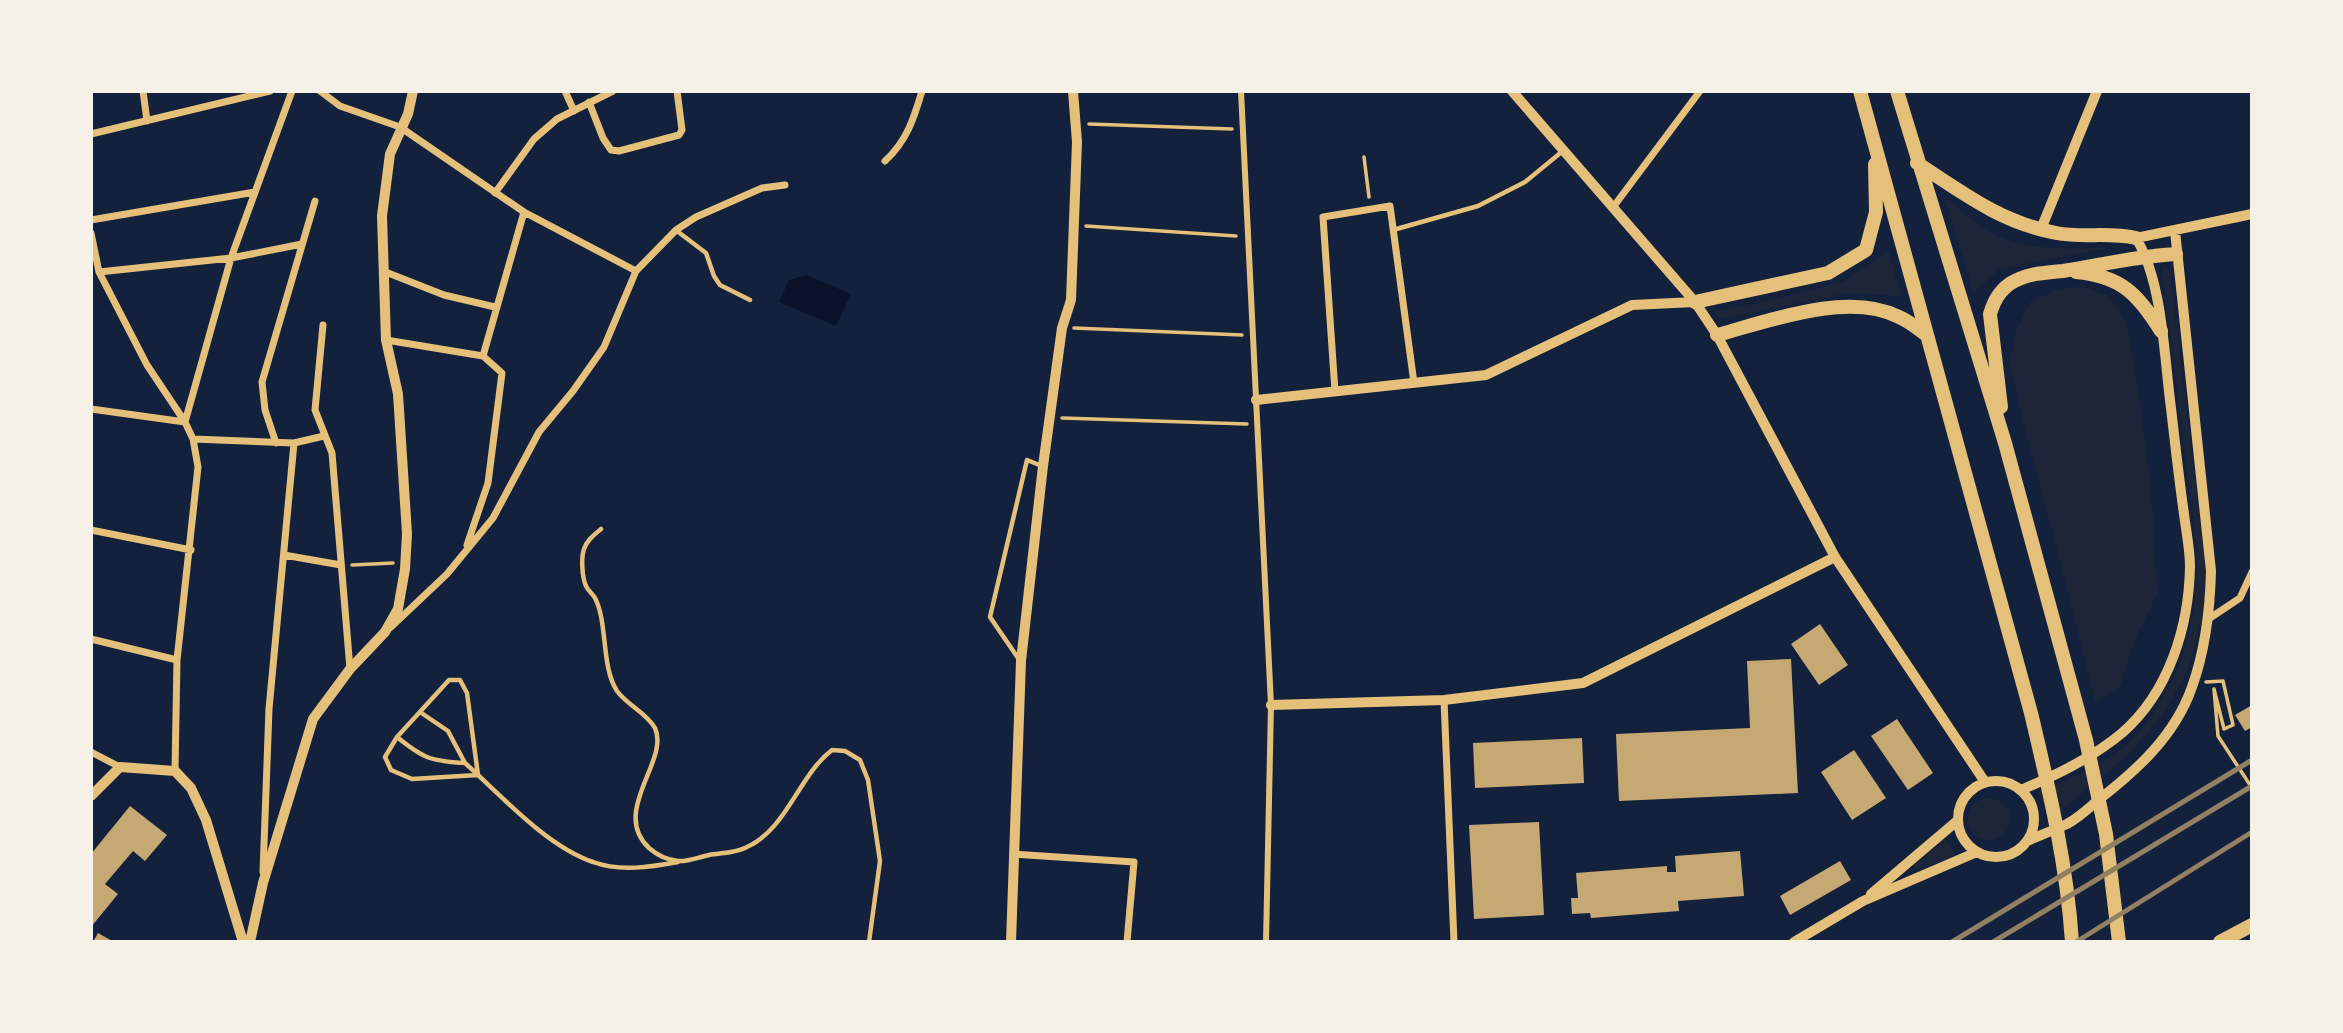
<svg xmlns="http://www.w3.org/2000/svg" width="2343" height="1033" viewBox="0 0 2343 1033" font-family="'Exo 2',sans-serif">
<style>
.green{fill:#1d2539}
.water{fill:#0b132b}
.building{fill:#c6a872}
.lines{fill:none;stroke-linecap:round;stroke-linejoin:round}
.path{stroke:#e5c07b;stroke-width:3.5}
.service{stroke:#e5c07b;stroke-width:4.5}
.pedestrian{stroke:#e5c07b;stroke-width:6}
.minor{stroke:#e5c07b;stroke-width:7}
.tertiary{stroke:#e5c07b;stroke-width:10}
.trunk{stroke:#e5c07b;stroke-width:14}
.rail{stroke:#918062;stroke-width:5}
</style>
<rect width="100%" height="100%" fill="#14213d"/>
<path class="green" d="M 1944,197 C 1956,207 1969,218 1982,227 C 2020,253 2070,249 2113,247 L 1999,269 L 1974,293 Z
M 1889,251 L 1901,296 L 1848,293 L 1719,319 L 1715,311 L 1781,298 L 1845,281 Z
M 2166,264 L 2170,274 L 2205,560 C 2208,686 2148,746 2052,816 L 2037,793 C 2068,779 2110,763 2134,738 C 2146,725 2155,710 2164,695 C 2212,614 2195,535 2184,446 C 2177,388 2169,330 2162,272 Z
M 2083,286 L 2110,297 L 2127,323 L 2142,414 L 2153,513 L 2157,594 L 2134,642 L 2120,687 L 2095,702 L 2065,579 L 2022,418 L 2010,363 L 2016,330 L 2031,301 L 2057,290 Z
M1968 819a21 21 0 1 1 42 0a21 21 0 1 1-42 0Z
M 1946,839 L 1956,856 L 1916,870 L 1913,865 Z"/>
<path class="water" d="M 806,275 L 851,294 L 836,326 L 779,302 L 789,280 Z"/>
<path class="building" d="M 1820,624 L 1848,665 L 1819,685 L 1791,644 Z
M 1791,659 L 1798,793 L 1619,801 L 1616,734 L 1750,728 L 1747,661 Z
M 2252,705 L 2252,727 L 2245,731 L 2235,715 Z
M 1897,719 L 1933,773 L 1908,790 L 1871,736 Z
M 1582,738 L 1584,783 L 1475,788 L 1473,743 Z
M 1854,750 L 1886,798 L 1852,820 L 1821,772 Z
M 130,806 L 167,835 L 145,861 L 133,851 L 105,884 L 118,894 L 91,927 L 91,854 Z
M 1539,822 L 1544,915 L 1474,919 L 1469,825 Z
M 1740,851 L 1744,896 L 1678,901 L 1679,911 L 1591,918 L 1590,913 L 1572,914 L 1571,898 L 1578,898 L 1576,873 L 1667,866 L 1667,872 L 1676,872 L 1675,856 Z
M 1840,861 L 1851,880 L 1790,915 L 1780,896 Z
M 98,933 L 114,942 L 93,942 Z"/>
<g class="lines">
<path class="path" d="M 1089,124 L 1232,129
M 1364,157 L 1369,197
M 1086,226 L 1236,236
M 1074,328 L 1242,335
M 1062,418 L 1247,424
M 352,565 L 393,563
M 2206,682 L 2223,681 L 2233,725 L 2224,729 L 2214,689 L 2218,736 L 2252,788"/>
<path class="service" d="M 1393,230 L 1478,206 L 1525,182 L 1564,150
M 677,231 L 706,253 L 714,276 L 720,285 L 750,300
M 601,529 C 594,535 587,540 584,549 C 581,558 582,577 586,586 C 588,591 593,594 595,598 C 608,623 601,667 617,691 C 627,705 647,713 655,728 C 670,761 610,811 649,848 C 657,855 667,860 678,861 C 687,862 699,857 709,855 C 721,853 735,853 745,848 C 787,830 798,776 832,750 L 845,751 L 860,760 L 868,780 L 880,861 L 869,942
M 1018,658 L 990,617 L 1027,460 L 1042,466
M 449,680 L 460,680 L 467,693 L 478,775 L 412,779 L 391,770 L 385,757 L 397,737 Z
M 397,737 C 424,759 431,761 465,763 L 448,731 L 420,712
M 465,763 C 502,796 546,846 593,862 C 620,872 651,867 678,862"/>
<path class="pedestrian" d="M 1241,91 L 1271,705 L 1266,942"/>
<path class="minor" d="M 143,91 L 147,121
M 320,91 L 340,106 L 400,127 L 524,212 L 636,271
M 565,91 L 574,111
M 589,102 L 603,138 L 611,150 L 619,151 L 679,135 L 682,130 L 677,91
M 91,134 L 270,91
M 885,161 C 907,141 914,118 922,91
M 495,193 L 534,139 L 557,119 L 613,91
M 1614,206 L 1700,91
M 91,220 L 255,192
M 91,233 L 99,272 L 147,365 L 185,422 L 193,439 L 198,467 L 177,660 L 175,771
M 383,271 L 444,295 L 495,307
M 99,272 L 231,258 L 302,244
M 323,325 L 315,410 L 332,453 L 350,669
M 386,340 L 483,356 L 502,373 L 488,483 L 467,545
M 483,356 L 524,212
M 1335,391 L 1323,217 L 1390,206 L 1414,383
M 91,409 L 185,422
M 185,422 L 231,258 L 292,91
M 193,439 L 294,443 L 324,436
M 276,443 L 265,410 L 262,382 L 315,201
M 91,530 L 191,550
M 284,555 L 341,565
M 2207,620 L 2240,598 L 2252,572
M 391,627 L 447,574 L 493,518 L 539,432 L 573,391 L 604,347 L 636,271 L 676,230 L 696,217 L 762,188 L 785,185
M 91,639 L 177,660
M 1444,700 L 1454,942
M 91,752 L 120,767
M 1014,854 L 1134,862 L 1127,942
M 263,872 L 269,709 L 294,443"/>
<path class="tertiary" d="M 1512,91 L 1695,302 L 1717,335 L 1835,557 L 1985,782
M 2041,229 L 2097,91
M 1256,400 L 1486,375 L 1632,305 L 1695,302
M 1271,705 L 1444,700 L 1583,683 L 1835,557
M1958 819a38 38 0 1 1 76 0a38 38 0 1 1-76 0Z
M 2021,790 C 2056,775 2092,758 2122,733 C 2169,692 2189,627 2190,566 C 2190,549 2186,531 2184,514 C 2179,479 2175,443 2171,408 C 2164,357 2163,282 2136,238 L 2252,214
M 91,796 L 120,767 L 175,771 L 191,788 L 206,820 L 243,942
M 2027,841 C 2041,835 2054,830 2067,824 C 2078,818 2088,809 2097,801 C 2136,771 2175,736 2192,687 C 2205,651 2210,610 2211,571 L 2175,231
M 1871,894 L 1957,821
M 250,942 L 263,883 L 313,719 L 350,669 L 385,632 L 398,609 L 405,569 L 407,534 L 398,394 L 386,340 L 382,216 L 390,154 L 408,114 L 413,91
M 1011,942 L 1021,661 L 1043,466 L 1062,328 L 1071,300 L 1077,142 L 1073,91
M 1794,942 L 1863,901 L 1977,852"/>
<path class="trunk" d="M 1860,91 L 2031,713 C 2049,789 2067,864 2072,942
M 1897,91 L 2005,443 L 2086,740 L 2106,834 L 2119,942
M 1917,163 C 1963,193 2000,222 2056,233 C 2082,238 2110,232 2136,238
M 2076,272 C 2121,276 2138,294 2161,331
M 1695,302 L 1828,273 L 1866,250 L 1876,212 L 1875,164
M 1717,335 C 1769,321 1848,291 1899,317 C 1909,321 1918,329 1927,335
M 2001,407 L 1990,314 C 1994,301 1999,291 2011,283 C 2028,273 2044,273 2063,271 C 2101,265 2138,256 2176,254
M 2220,942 L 2252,925"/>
<path class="rail" d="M 1952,942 L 2252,760
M 1993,942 L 2252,786
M 2076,942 L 2252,832"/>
</g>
<rect width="2343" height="1033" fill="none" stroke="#f6f1e7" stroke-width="186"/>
</svg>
